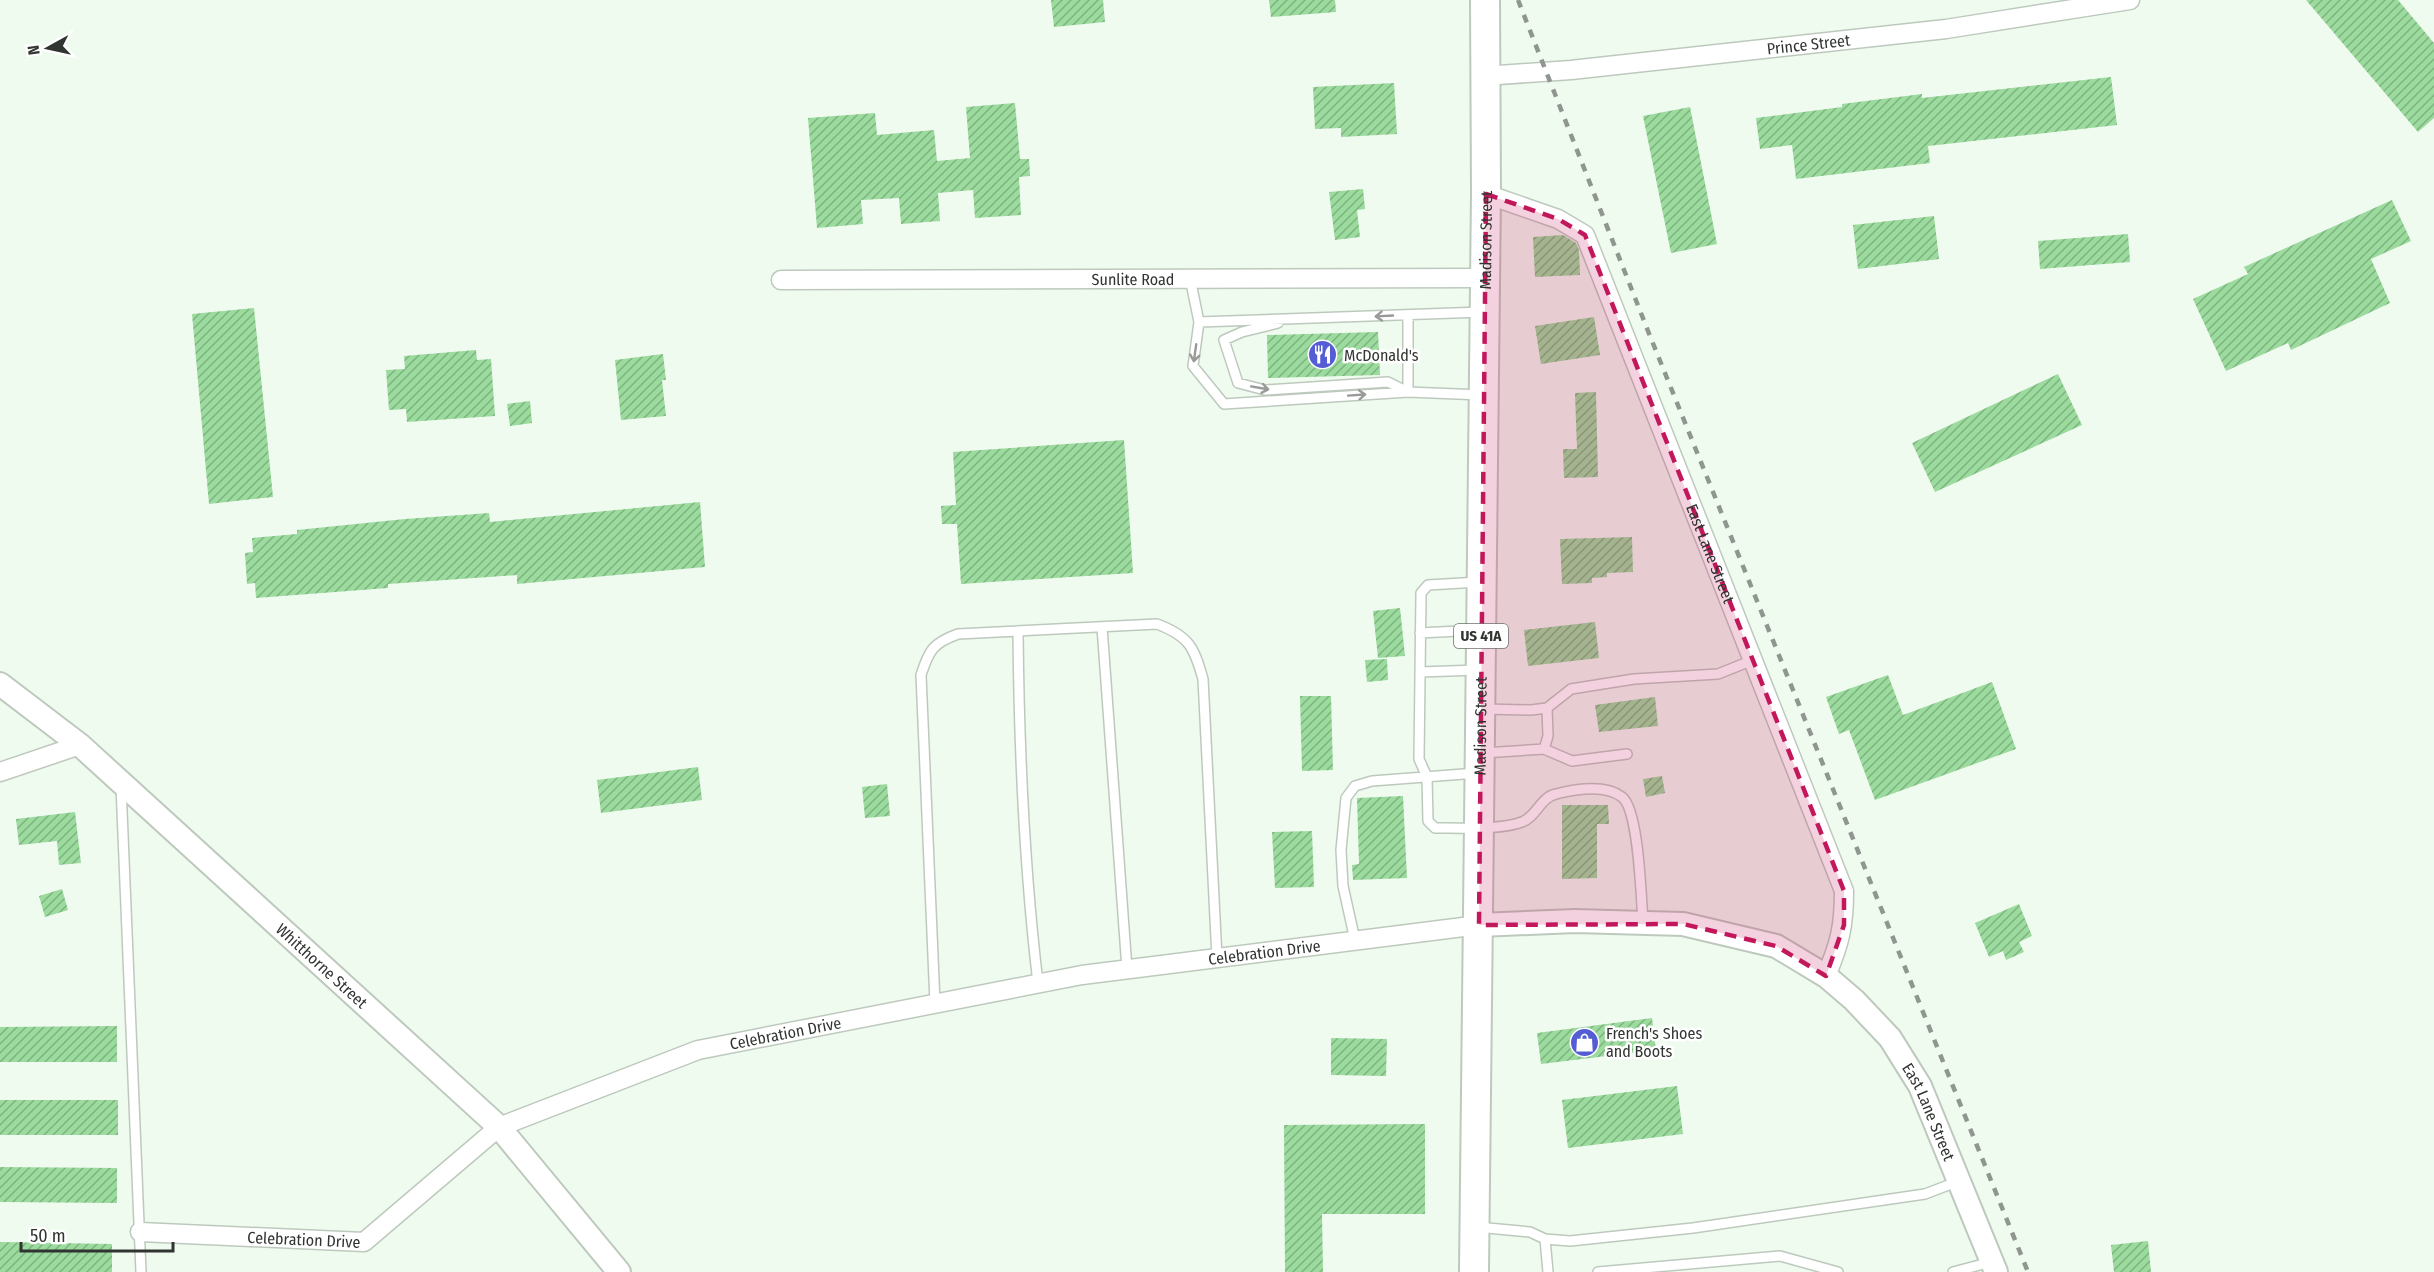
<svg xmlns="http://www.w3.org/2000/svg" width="2434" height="1272" viewBox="0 0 2434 1272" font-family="'Fira Sans Condensed',sans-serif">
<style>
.building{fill:url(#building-hatch)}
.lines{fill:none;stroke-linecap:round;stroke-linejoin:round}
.service-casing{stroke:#bec9be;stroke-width:12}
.minor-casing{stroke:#bec9be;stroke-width:21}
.tertiary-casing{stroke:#bec9be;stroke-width:26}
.primary-casing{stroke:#bec9be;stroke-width:32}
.service{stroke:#fff;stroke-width:9}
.minor{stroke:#fff;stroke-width:18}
.tertiary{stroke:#fff;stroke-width:22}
.primary{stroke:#fff;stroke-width:28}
.rail{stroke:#8f968f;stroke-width:4.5;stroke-dasharray:8 8;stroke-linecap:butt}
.oneway{stroke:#989a98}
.marked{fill:#c2185b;fill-opacity:0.2;stroke:#c2185b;stroke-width:4.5;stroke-dasharray:12 8;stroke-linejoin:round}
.labels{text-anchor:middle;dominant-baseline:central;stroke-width:5;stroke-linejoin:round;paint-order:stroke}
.shield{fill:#fff;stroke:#6f726f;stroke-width:1.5}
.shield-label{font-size:15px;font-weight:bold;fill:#313531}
.street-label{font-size:16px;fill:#313531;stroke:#fff}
.poi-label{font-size:16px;fill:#313531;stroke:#fff;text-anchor:start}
</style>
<defs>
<pattern id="building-hatch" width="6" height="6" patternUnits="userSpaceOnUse" patternTransform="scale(1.5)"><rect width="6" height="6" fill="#9bdb9d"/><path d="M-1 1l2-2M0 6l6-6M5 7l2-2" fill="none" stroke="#7fb281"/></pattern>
</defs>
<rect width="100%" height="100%" fill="#f0fbf0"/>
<path class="building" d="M 1051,0 L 1103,0 L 1105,22 L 1054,27 Z
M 1269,0 L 1335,0 L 1336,12 L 1271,17 Z
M 2306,0 L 2398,0 L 2434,43 L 2434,118 L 2418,132 Z
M 2111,77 L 2117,125 L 1928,146 L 1930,163 L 1796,179 L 1792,145 L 1760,149 L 1756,118 L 1842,107 L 1842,104 L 1922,94 L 1922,98 Z
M 1394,83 L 1397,134 L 1341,137 L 1341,128 L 1315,129 L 1313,87 Z
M 1015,103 L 1020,159 L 1029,159 L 1030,176 L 1019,177 L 1021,215 L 975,218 L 973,190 L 938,193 L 940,221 L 901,224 L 899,198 L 861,200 L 863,224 L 817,228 L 808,118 L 875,113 L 877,135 L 934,130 L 937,161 L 970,158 L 966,107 Z
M 1690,107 L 1717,244 L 1671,253 L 1643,116 Z
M 1363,189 L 1365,209 L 1357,210 L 1360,237 L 1335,240 L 1329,192 Z
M 2392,200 L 2411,241 L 2371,259 L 2390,303 L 2291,350 L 2288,343 L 2226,371 L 2193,299 L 2248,274 L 2244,267 Z
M 1934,216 L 1939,259 L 1858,269 L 1853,225 Z
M 2128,234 L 2130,262 L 2040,269 L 2038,241 Z
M 1563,235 L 1576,243 L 1579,250 L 1580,275 L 1535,277 L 1533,237 Z
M 254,308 L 273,497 L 209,504 L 192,314 Z
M 1594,317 L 1600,355 L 1541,364 L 1535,326 Z
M 1378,332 L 1380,375 L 1268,378 L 1267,335 Z
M 476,350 L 477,360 L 491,359 L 495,416 L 407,422 L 406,409 L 389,410 L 386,370 L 405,369 L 404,356 Z
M 663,354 L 666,380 L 662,380 L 666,416 L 621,420 L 615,360 Z
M 2058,374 L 2082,425 L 1935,492 L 1912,443 Z
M 1596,392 L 1598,477 L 1564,478 L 1563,449 L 1577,449 L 1575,393 Z
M 530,401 L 532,423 L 510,426 L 507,404 Z
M 1124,440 L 1133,573 L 961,584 L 957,524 L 942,524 L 941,506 L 956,505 L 953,452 Z
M 700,502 L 705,567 L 517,584 L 517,575 L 388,584 L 388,588 L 256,598 L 255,583 L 247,584 L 245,553 L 253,552 L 252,538 L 297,534 L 297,530 L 405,519 L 489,513 L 490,522 Z
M 1632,537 L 1633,572 L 1607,573 L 1607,577 L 1592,578 L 1592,583 L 1562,584 L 1560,539 Z
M 1400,608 L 1405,656 L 1378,658 L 1373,611 Z
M 1595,622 L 1599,658 L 1528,666 L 1524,630 Z
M 1387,659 L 1388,680 L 1367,682 L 1365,660 Z
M 1888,675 L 1903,715 L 1992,682 L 2016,749 L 1875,800 L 1849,730 L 1839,734 L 1826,697 Z
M 1300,696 L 1331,696 L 1333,770 L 1302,771 Z
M 1655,697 L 1658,726 L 1599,732 L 1595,705 Z
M 698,767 L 702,800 L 601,813 L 597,780 Z
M 1662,776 L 1665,793 L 1646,797 L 1643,779 Z
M 887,784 L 890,816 L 865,818 L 862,787 Z
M 1403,796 L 1407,878 L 1353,880 L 1352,865 L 1359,864 L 1357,798 Z
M 1562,805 L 1608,805 L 1609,824 L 1597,824 L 1597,878 L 1562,879 Z
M 75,812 L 81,863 L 59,865 L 57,841 L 19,845 L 16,819 Z
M 1312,831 L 1314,887 L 1275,888 L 1272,832 Z
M 62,889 L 68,910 L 45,917 L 39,896 Z
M 2019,904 L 2032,936 L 2019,942 L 2024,952 L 2006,960 L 2003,951 L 1989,957 L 1975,923 Z
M 1652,1018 L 1656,1050 L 1541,1064 L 1537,1033 Z
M 117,1026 L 117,1062 L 0,1062 L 0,1027 Z
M 1331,1038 L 1387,1039 L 1386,1076 L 1331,1075 Z
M 1677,1086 L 1683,1134 L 1568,1148 L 1562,1100 Z
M 0,1100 L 118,1100 L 118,1135 L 0,1135 Z
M 1425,1124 L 1425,1214 L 1322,1214 L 1323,1272 L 1285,1272 L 1284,1125 Z
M 0,1167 L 117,1168 L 117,1203 L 0,1202 Z
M 2148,1241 L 2151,1272 L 2114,1272 L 2111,1245 Z
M 0,1242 L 112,1244 L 112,1272 L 0,1272 Z"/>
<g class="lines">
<defs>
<path id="service" d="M 1190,278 L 1199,322
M 1482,312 L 1199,322 L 1193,366 L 1224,404 L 1408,392 L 1482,395
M 1278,323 L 1242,332 L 1224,340 L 1238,383 L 1265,390 L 1388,382 L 1408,392 L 1408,315
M 1479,582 L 1428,585 L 1421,593 L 1419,759 L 1427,777 L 1428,821 L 1435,828 C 1460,828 1500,830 1522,822 C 1536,817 1541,797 1556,794 C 1576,789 1605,784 1622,797 C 1639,810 1641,898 1643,921
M 1102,627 L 1127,969
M 1018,631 C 1019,748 1024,866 1038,983
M 1420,633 L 1478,630
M 1420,672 L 1478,670
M 1483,709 L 1531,710 L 1547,708 L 1571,689 L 1634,679 L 1718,674 L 1753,660
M 1544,749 L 1572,761 L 1627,754
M 1483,753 L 1544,749 L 1548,736 L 1547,708
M 121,786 L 141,1272
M 1355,940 L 1343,886 L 1341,850 L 1346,798 L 1355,786 L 1372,781 L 1477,773
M 935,1003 L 921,675 C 929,650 933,643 958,634 L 1157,624 C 1189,636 1194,647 1203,679 L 1217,958
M 1477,1227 L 1530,1232 L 1545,1239 L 1570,1241 L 1693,1228 L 1925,1194 L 1959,1181
M 1545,1239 L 1548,1272
M 1598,1272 L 1780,1256 L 1838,1272
M 1953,1272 L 1991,1262"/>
<g id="minor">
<path id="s1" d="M 1484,76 L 1571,70 L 1946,29 L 2130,0"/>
<path id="s2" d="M 1486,194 L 1558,219 L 1585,235 L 1844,891 C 1844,926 1840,943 1826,976"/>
<path id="s3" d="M 781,280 L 1484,278"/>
<path d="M 0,772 L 80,745"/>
<path id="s4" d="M 140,1232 L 364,1242 L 499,1127 L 698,1050 L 1082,975 L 1479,925"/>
</g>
<g id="tertiary">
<path id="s5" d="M 0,684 L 80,745 L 499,1127 L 619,1272"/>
<path id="s6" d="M 1479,925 L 1575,921 L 1683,924 L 1776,946 L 1826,976 L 1854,1000 L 1890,1038 L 1920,1086 L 1996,1272"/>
</g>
<g id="primary">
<path id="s7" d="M 1474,1272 L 1486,194 L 1485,0"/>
</g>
</defs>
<use href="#service" class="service-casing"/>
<use href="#minor" class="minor-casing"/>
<use href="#tertiary" class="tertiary-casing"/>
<use href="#primary" class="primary-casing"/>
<use href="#service" class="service"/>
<use href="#minor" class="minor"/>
<use href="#tertiary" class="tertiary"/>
<use href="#primary" class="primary"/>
<path class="rail" d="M 1518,0 L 1648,331 L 2028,1272"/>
</g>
<defs><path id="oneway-shaft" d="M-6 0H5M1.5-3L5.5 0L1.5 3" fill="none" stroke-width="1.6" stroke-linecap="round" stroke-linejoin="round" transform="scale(1.5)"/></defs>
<g class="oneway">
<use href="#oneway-shaft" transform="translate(1384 316) rotate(177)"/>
<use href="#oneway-shaft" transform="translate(1195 353) rotate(98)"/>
<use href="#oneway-shaft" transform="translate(1260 388) rotate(10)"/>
<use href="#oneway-shaft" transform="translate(1357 395) rotate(-4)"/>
</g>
<path class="marked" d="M 1486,194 L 1558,219 L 1585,235 L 1844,891 L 1844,925 L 1826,976 L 1776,946 L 1683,924 L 1479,925 Z"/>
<defs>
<symbol id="restaurant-disc" viewBox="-11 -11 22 22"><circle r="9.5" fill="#545dd3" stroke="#fff"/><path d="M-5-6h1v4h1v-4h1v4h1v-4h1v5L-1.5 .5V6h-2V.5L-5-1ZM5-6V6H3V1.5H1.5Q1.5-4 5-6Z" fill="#fff"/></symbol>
<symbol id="shop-disc" viewBox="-11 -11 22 22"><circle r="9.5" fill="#545dd3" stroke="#fff"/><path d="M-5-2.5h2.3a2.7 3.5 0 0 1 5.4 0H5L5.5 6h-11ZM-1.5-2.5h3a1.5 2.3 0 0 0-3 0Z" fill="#fff"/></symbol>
</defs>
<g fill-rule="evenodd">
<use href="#restaurant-disc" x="1306" y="338" width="33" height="33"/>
<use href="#shop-disc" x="1568" y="1026" width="33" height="33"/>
</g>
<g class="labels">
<rect class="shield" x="1454" y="624" width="54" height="24" rx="4.5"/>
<g class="shield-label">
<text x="1481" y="636">US 41A</text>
</g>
<g class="street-label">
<text stroke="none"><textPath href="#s1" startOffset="326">Prince Street</textPath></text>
<text stroke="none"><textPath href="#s7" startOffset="1032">Madison Street</textPath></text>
<text stroke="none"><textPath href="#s3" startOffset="352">Sunlite Road</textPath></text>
<text stroke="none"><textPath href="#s2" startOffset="450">East Lane Street</textPath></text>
<text stroke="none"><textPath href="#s7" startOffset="546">Madison Street</textPath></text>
<text stroke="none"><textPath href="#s4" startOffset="1190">Celebration Drive</textPath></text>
<text stroke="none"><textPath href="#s5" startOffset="428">Whitthorne Street</textPath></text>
<text stroke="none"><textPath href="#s4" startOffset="704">Celebration Drive</textPath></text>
<text stroke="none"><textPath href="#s6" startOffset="531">East Lane Street</textPath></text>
<text stroke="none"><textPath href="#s4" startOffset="164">Celebration Drive</textPath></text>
</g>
<g class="poi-label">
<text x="1344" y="355">McDonald's</text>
<text x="1606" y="1033">French's Shoes<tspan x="1606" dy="18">and Boots</tspan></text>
</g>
</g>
<g transform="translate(48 48) rotate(262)" stroke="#ffffff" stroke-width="4.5" paint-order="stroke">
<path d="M0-4.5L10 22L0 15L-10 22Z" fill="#313531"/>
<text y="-9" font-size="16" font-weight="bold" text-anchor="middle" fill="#313531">N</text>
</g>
<path d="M21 1242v9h152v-9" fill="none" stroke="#313531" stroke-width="3"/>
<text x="30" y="1242" font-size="18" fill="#313531" stroke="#ffffff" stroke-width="4.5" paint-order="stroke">50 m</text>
</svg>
